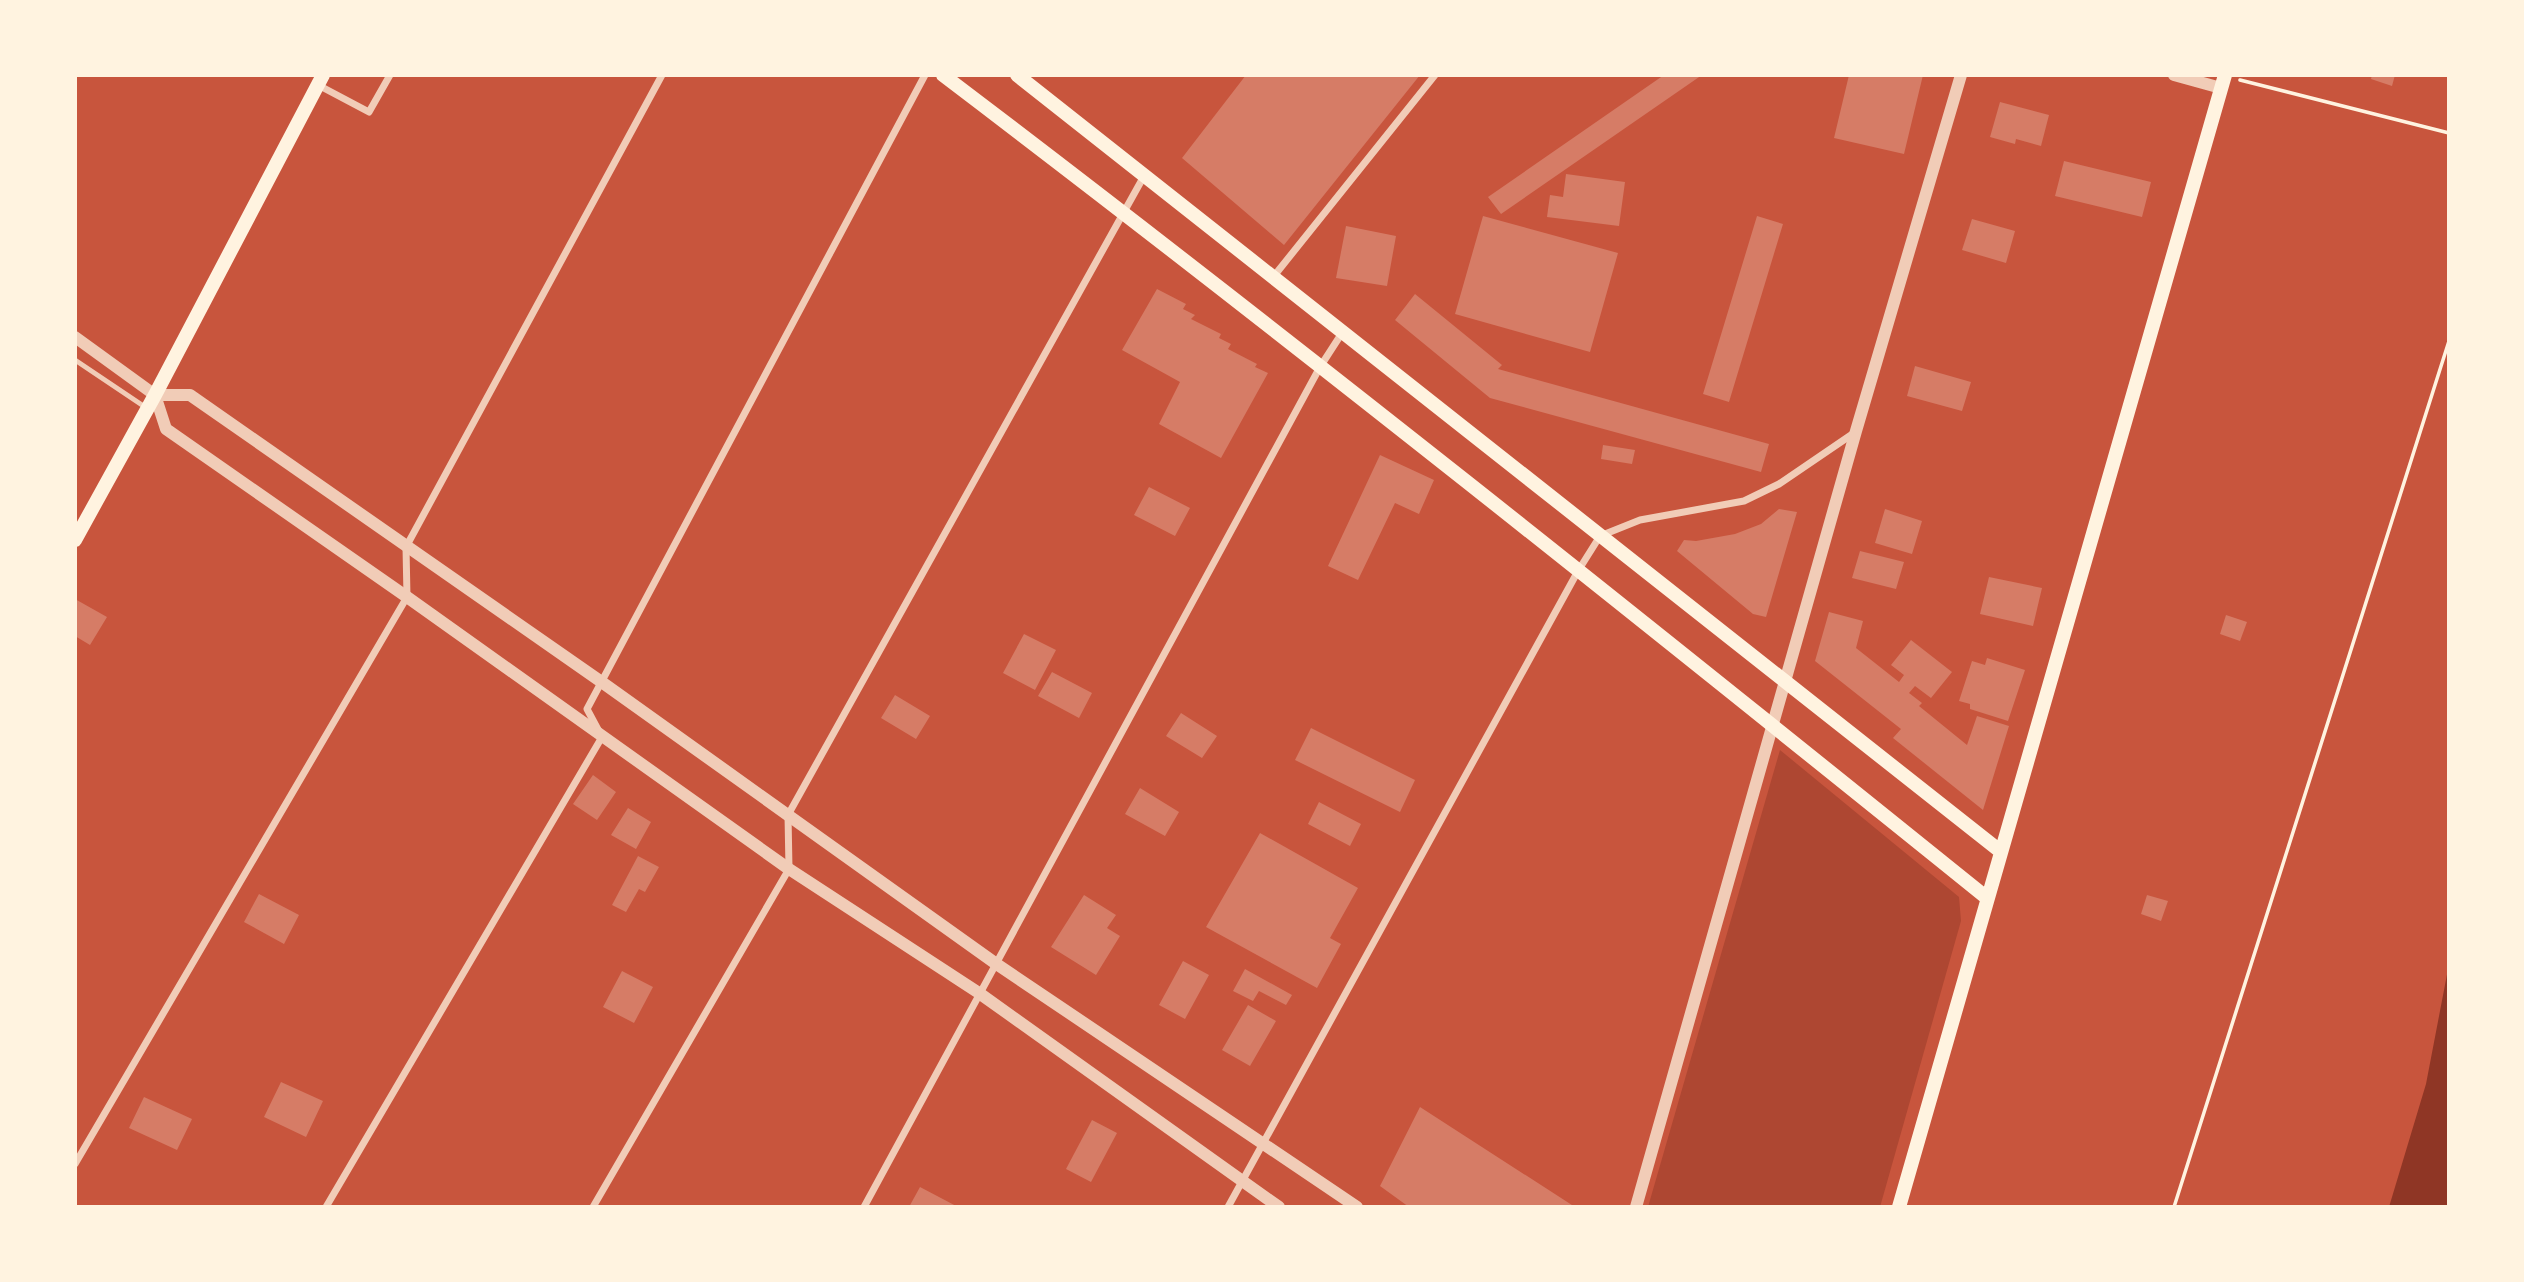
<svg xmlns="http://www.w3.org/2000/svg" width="2524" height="1282" viewBox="0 0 2524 1282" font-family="Figtree,sans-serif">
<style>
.green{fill:#ae4732}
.water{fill:#8f3625}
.building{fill:#d67c66}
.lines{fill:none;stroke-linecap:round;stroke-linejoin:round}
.path{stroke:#fff3e0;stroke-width:3.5}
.service{stroke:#f1ccb7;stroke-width:5}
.minor{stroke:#f1ccb7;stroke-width:7}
.tertiary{stroke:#f1ccb7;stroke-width:12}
.secondary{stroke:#fff3e0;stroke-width:14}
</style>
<rect width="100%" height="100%" fill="#c8553d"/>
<path class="green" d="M 1780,750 L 1959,897 L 1961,921 L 1880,1207 L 1648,1207 Z"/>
<path class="water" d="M 2449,964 L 2449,1207 L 2389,1207 L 2426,1084 Z"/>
<path class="building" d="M 1246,75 L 1420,75 L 1284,245 L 1182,158 Z
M 1664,75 L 1702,75 L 1501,214 L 1488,197 Z
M 1849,75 L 1923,75 L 1904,154 L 1834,138 Z
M 2372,75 L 2395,75 L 2392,86 L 2371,79 Z
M 2000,102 L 2049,115 L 2041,146 L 2016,139 L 2015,144 L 1990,137 Z
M 2064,161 L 2151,182 L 2142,217 L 2055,196 Z
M 1566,174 L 1625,182 L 1619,226 L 1547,217 L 1550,195 L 1563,197 Z
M 1483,216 L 1618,253 L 1590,352 L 1455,314 Z
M 1757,216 L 1783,224 L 1729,402 L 1703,394 Z
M 1972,219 L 2015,231 L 2006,263 L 1962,250 Z
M 1346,226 L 1396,236 L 1387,286 L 1336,278 Z
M 1157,289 L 1186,304 L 1183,309 L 1195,315 L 1191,319 L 1221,334 L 1219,338 L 1231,344 L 1228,349 L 1257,364 L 1255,367 L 1268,373 L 1221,458 L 1159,424 L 1180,382 L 1122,350 Z
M 1415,294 L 1502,365 L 1498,369 L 1769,444 L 1761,472 L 1490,398 L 1395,320 Z
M 1915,366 L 1971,382 L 1962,411 L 1907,396 Z
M 1603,445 L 1635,450 L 1632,464 L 1601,459 Z
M 1380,455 L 1434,480 L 1419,514 L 1395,503 L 1358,580 L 1328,566 Z
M 1149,487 L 1190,508 L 1175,536 L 1134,515 Z
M 1779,509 L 1797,512 L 1766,617 L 1753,614 L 1677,551 L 1684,540 L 1696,541 L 1735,534 L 1761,524 Z
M 1885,509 L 1922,521 L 1912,554 L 1875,543 Z
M 1860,551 L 1904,562 L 1896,589 L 1852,578 Z
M 1989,577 L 2042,588 L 2033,626 L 1980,614 Z
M 75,599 L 107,617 L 90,645 L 75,636 Z
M 1829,612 L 1863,621 L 1856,648 L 1899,682 L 1904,675 L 1891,665 L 1911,640 L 1952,672 L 1931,698 L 1915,686 L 1909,693 L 1922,703 L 1919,706 L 1967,745 L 1977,716 L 2009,726 L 1983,810 L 1893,738 L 1901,729 L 1815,661 Z
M 2226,615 L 2247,622 L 2240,641 L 2220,634 Z
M 1024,634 L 1056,650 L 1035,690 L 1003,673 Z
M 1987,658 L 2025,670 L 2008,721 L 1970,709 L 1970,704 L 1959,701 L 1972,661 L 1985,665 Z
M 1052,672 L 1092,693 L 1079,718 L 1038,696 Z
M 895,695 L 930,716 L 916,739 L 881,718 Z
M 1181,713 L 1217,736 L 1202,758 L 1166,736 Z
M 1311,728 L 1415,780 L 1400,812 L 1295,760 Z
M 593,775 L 616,792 L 597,820 L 573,804 Z
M 1140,788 L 1179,812 L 1165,836 L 1125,814 Z
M 1319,802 L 1361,824 L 1350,846 L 1308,824 Z
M 628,808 L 651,822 L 636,849 L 611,835 Z
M 1260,833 L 1358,888 L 1330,938 L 1341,944 L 1317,988 L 1206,927 Z
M 638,856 L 659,867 L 645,892 L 639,889 L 626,912 L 612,905 Z
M 259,894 L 299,915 L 284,944 L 244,922 Z
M 1084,895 L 1116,915 L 1107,928 L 1120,936 L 1096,975 L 1051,947 Z
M 2147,895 L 2168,901 L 2161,921 L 2141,914 Z
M 1183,961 L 1209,975 L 1185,1019 L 1159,1005 Z
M 1245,969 L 1292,995 L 1286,1005 L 1259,991 L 1253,1001 L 1233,991 Z
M 622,971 L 653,987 L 634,1023 L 603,1007 Z
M 1248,1005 L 1276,1021 L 1250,1066 L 1222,1050 Z
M 281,1082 L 323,1101 L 306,1137 L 264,1117 Z
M 144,1097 L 192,1119 L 177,1150 L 129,1128 Z
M 1420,1107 L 1575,1207 L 1409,1207 L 1380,1186 Z
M 1092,1120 L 1117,1133 L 1091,1182 L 1066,1169 Z
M 920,1187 L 958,1207 L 909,1207 Z"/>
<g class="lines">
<path class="path" d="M 2240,80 L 2449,133
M 2174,1207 L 2449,341"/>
<path class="service" d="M 75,360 L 145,407"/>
<path class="minor" d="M 318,85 L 369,112 L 390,75
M 1274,276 L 1435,75
M 75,1164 L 407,597 L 406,547 L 662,75
M 326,1207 L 602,737 L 587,709 L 925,75
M 593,1207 L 789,869 L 788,815 L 1144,176
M 864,1207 L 1320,367 L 1342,333
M 1228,1207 L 1578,571 L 1600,536 L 1640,520 L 1744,501 L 1779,484 L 1854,433"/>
<path class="tertiary" d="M 2174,75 L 2221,88
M 75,337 L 155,395 L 190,395 L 603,683 L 995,963 L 1357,1207
M 155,395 L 166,429 L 407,597 L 789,869 L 979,993 L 1279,1207
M 1636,1207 L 1856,431 L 1961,75"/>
<path class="secondary" d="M 943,75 C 1296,343 1642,620 1987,898
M 1017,75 L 2000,851
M 75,540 L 155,395 L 323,75
M 1899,1207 L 2225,75"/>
</g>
<rect width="2524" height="1282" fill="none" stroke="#fff3e0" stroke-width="154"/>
</svg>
